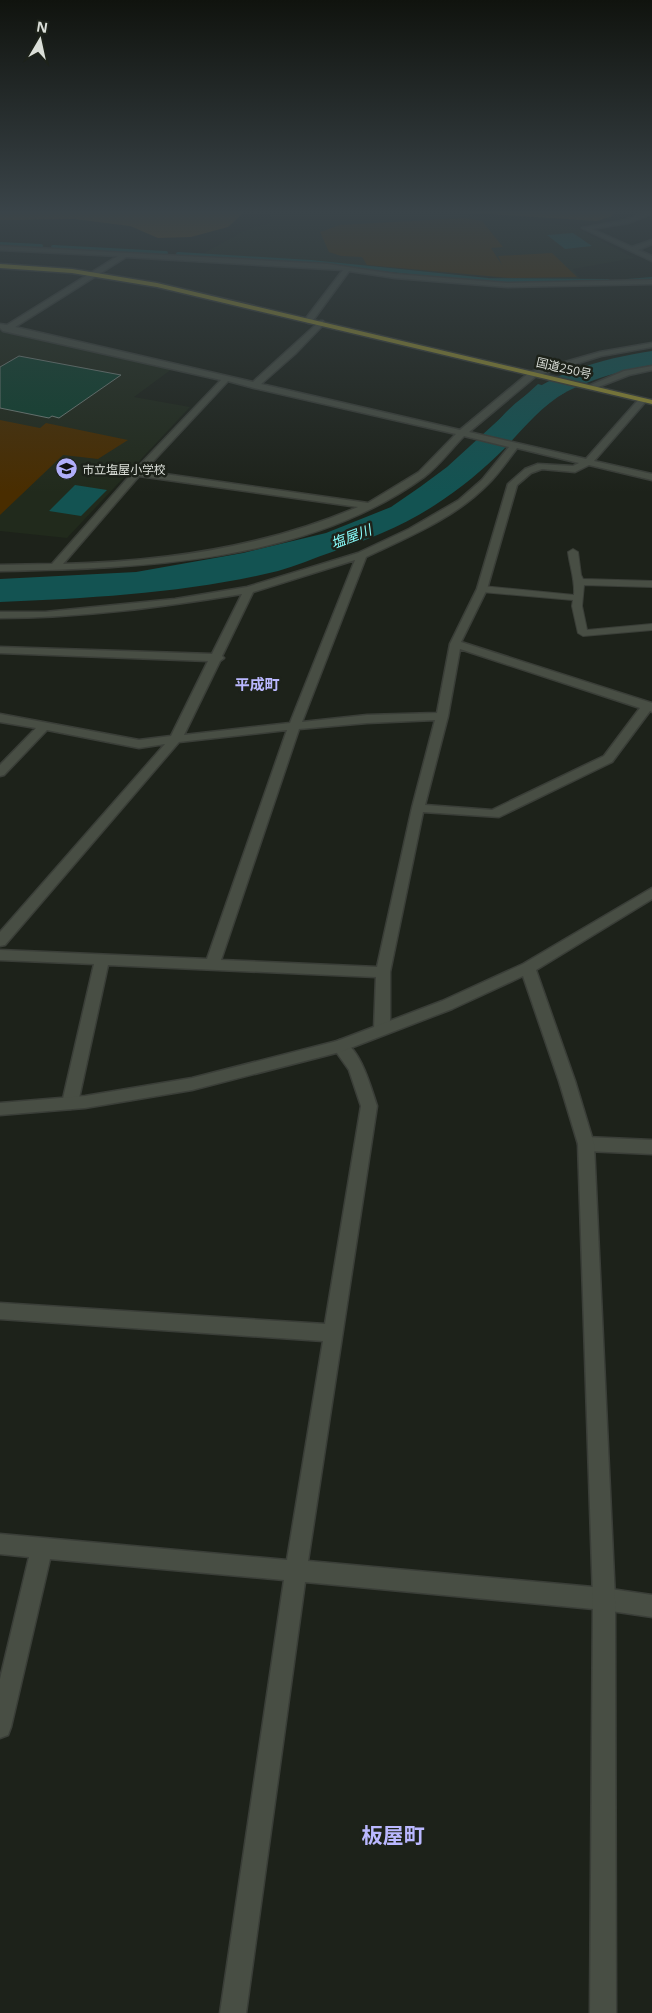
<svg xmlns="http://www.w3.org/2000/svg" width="652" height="2013" viewBox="0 0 652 2013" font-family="'Open Sans','Noto Sans JP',sans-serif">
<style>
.built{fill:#212a1c}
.green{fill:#492d00}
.forest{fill:#6b4913}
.water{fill:#135352}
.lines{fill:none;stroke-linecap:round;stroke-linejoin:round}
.stream{stroke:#135352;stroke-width:4}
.river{fill:#135352;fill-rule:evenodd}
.building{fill:#0f402e;stroke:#727f79}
.service-casing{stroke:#3a3e38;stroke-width:2}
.minor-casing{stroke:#3a3e38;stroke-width:3}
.tertiary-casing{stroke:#3a3e38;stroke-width:3}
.trunk-casing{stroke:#3a3e38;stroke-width:3}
.service{fill:#484e44;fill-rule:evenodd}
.minor{fill:#484e44;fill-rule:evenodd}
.tertiary{fill:#484e44;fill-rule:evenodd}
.trunk{fill:#948d31;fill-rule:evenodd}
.labels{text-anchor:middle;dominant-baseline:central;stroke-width:5;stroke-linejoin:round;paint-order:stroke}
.far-street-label{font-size:12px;fill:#dbdfd9;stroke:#1d221a}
.far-poi-label{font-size:12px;fill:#dbdfd9;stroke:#1d221a;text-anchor:start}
.far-water-label{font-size:14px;font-style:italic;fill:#87faf9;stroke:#1d221a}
.far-quarter-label{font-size:15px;font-weight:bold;fill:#bab8ff;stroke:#1d221a}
.near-quarter-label{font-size:21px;font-weight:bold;fill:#bab8ff;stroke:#1d221a}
</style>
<rect width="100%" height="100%" fill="#1d221a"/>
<path class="built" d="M 268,211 L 442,211 L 501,220 L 550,223 L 577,228 L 634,258 L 573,269 L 580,279 L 515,279 L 202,254 L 248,229 L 272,222 Z
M 0,329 L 172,369 L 134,397 L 190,407 L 67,538 L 0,531 Z"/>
<path class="green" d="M 465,218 L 482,221 L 503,247 L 491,248 L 502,265 L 498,256 L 552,253 L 577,277 L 511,278 L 367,265 L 362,257 L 341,256 L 329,252 L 320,232 L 340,225 Z
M 0,420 L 40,428 L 46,423 L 128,440 L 98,459 L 63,455 L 0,515 Z"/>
<path class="forest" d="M 0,211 L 241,211 L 241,215 L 228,227 L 191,237 L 158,238 L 130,226 L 74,219 L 0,220 Z
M 445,211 L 613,211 L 612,216 L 597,221 Z"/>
<path class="water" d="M 573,233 L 592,246 L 565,249 L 547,235 Z
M 538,384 L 566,392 C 541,406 524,428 505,448 C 484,469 460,489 435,505 C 403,526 367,540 332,552 C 314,558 296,566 278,571 C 187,593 93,598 0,602 L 0,579 L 136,572 L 243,553 L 326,533 L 391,507 L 420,487 L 447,467 Z
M 75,485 L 107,490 L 81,516 L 49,511 Z"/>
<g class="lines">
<path class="stream" d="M 0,244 L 41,246
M 53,247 L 166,253
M 178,254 L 311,262 L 488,280 L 608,281
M 627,281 L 652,279"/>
<path class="river" d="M 652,351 L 652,365 C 614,372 573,384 541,407 C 524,420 521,441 496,435 L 492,429 C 528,378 594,360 652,351 Z"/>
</g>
<path class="building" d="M 19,356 L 121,375 L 59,418 L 52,416 L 49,418 L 0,408 L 0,367 Z"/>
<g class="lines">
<defs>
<path id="service" d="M 573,549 L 578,552 L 581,575 L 583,579 L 652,581 L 652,587 L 584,585 L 582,606 L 587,630 L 652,624 L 652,630 L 583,636 L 578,633 L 572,606 L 573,600 L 482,592 L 477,589 L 482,586 L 574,595 C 575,580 570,567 568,552 Z"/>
<path id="minor" d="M 648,211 L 652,211 L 652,214 L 628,223 L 592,229 L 632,247 L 652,240 L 652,244 L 638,250 L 652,256 L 652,261 L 582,228 L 626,220 Z
M 0,246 L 327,264 L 395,274 L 507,283 L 652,280 L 652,284 L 507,287 L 395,278 L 349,271 L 311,323 L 308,323 L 304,321 L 343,270 L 126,257 L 15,327 L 253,382 L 320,321 L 323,321 L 323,325 L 295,354 L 261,384 L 460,430 L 530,372 L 600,352 L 652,343 L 652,347 L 601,356 L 536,376 L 469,432 L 586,459 L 640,398 L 647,400 L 594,461 L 652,474 L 652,480 L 589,465 L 575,472 L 542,469 L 531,473 L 517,485 L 487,589 L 461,642 L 652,703 L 652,712 L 650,711 L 612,762 L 499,817 L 423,812 L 390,972 L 390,1029 L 387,1033 L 382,1035 L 377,1033 L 374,1029 L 376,977 L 108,965 L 78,1103 L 76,1107 L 70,1109 L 64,1107 L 62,1103 L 94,964 L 0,960 L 0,950 L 207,959 L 287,730 L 179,742 L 5,945 L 0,946 L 0,932 L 165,744 L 139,748 L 47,730 L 4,775 L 0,776 L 0,765 L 36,728 L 0,722 L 0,714 L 139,740 L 171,736 L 208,661 L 0,653 L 0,647 L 212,654 L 242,594 C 162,607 81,618 0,618 L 0,612 L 45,612 L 175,599 L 247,587 L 358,553 L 409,529 L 459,500 L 482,480 L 509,447 L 464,436 C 451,449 439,466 424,477 C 305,563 141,568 0,571 L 0,565 L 52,564 L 134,471 L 221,380 L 3,331 L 0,328 L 0,324 L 7,325 L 118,256 L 0,250 ZM 228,381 L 254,388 L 456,434 L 419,472 L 368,503 L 144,471 ZM 517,448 L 579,463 L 573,466 L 538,464 L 525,469 L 508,484 L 477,589 L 450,644 L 437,713 L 367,715 L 302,722 L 366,557 C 408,537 455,518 488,484 C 499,473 508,460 517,448 ZM 139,476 L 358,507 C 265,547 164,562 63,564 ZM 355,560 L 290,723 L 184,735 L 220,661 L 224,658 L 222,656 L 253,592 ZM 460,649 L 640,708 L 604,756 L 492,810 L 425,805 L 448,716 ZM 435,720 L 412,808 L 377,967 L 221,960 L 299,729 L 367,723 Z
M 652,366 L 652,370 L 629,375 L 593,389 L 586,387 L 624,371 Z
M 340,1040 C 360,1046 371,1088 377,1106 L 308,1561 L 604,1588 L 652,1595 L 652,1617 L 604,1610 L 305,1582 L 246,2013 L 220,2013 L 284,1580 L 50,1559 L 11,1727 L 8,1735 L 0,1738 L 0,1679 L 29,1557 L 0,1554 L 0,1534 L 287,1560 L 323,1341 L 0,1319 L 0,1303 L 325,1324 L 361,1106 L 349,1070 L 332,1046 L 335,1042 Z
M 586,1137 L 652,1140 L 652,1154 L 586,1151 L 580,1149 L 578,1144 L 580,1139 Z"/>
<path id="tertiary" d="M 652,888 L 652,899 L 536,970 L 575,1081 L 594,1144 L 615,1599 L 616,2013 L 590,2013 L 593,1599 L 578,1144 L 559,1081 L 523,976 L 452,1009 L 340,1052 L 192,1090 L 85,1108 L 0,1115 L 0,1103 L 85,1096 L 192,1078 L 337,1041 L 442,1001 L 523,964 Z"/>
<path id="trunk" d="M 0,264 L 72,269 L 157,283 L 652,400 L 652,404 L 157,287 L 72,273 L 0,268 Z"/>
</defs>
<use href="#service" class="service-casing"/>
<use href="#minor" class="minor-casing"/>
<use href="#tertiary" class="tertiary-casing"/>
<use href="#trunk" class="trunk-casing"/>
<use href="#service" class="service"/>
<use href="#minor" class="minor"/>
<use href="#tertiary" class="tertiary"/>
<use href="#trunk" class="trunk"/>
</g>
<linearGradient id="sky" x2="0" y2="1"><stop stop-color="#10130e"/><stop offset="0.43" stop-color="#3a4449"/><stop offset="1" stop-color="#3a4449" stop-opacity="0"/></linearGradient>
<rect width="652" height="493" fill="url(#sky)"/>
<defs>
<symbol id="school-disc" viewBox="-11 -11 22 22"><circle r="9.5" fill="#b0aefa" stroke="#1d221a"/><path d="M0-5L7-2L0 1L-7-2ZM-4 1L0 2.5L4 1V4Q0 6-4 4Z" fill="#111"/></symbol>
</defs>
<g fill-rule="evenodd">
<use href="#school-disc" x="54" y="456" width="25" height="25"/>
</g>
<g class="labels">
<g class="far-street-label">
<text transform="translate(564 368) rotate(13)">国道250号</text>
</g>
<g class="far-poi-label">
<text x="82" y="469">市立塩屋小学校</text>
</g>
<g class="far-water-label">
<text transform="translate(351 536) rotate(-21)">塩屋川</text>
</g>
<g class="far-quarter-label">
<text x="257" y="684">平成町</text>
</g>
<g class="near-quarter-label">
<text x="393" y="1835">板屋町</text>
</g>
</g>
<g transform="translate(40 40) rotate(9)" stroke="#1d221a" stroke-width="4" paint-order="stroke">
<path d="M0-4L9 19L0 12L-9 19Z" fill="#dbdfd9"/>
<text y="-8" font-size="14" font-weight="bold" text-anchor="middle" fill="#dbdfd9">N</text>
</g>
</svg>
